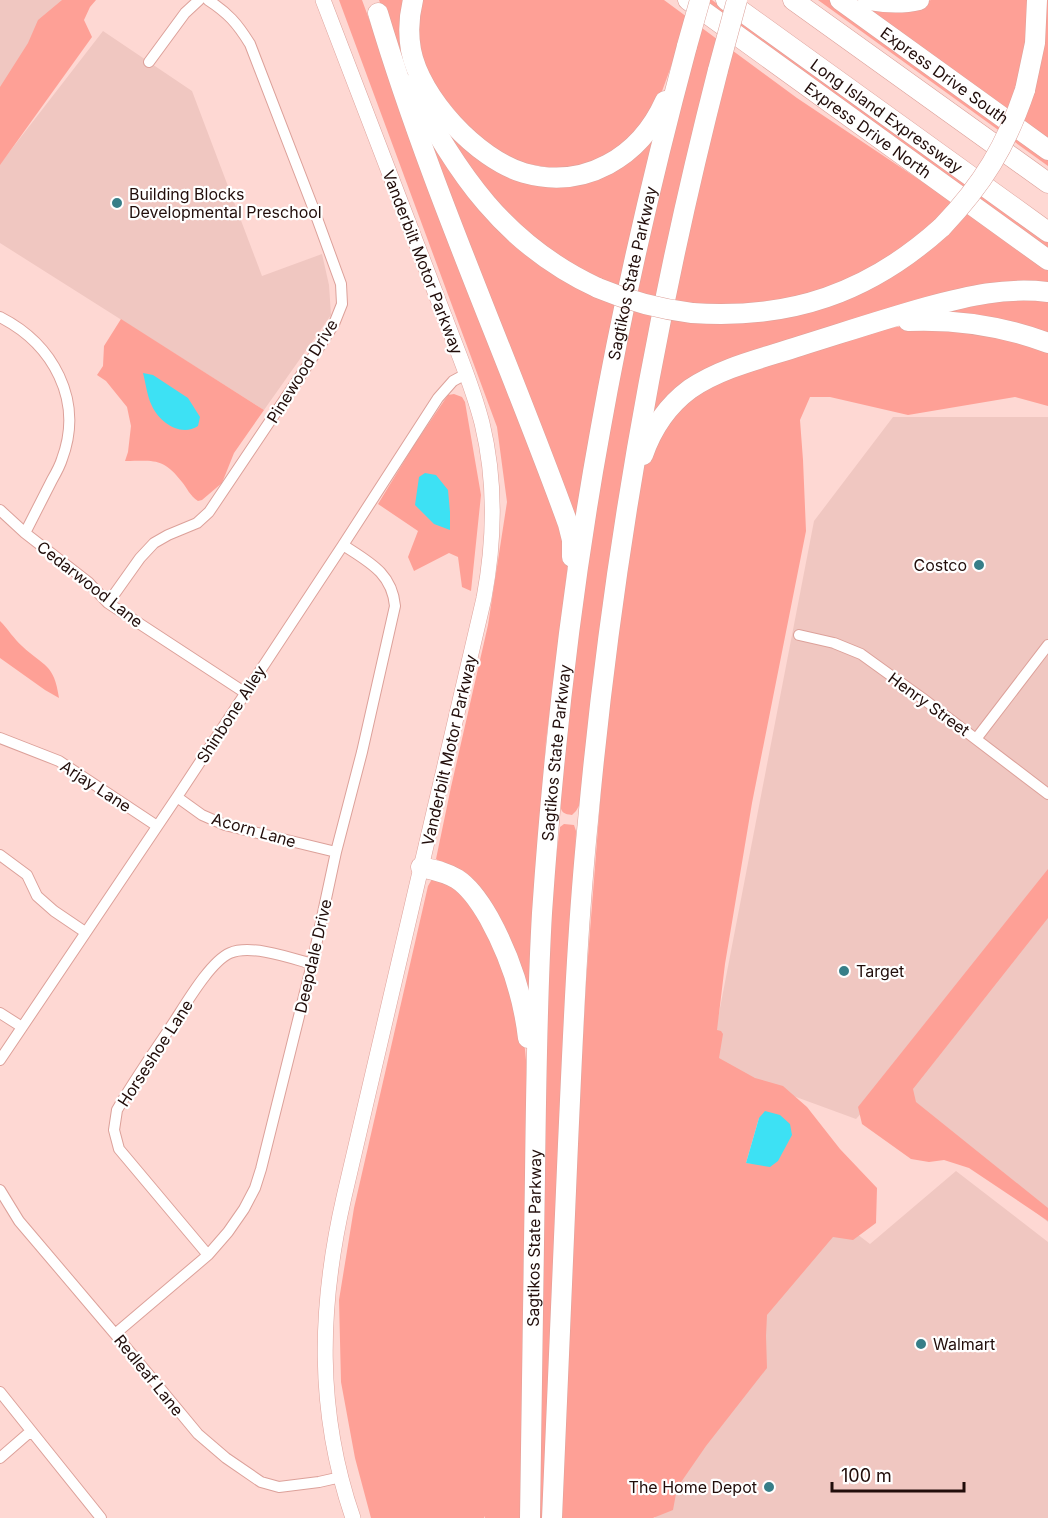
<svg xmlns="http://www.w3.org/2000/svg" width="1048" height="1518" viewBox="0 0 1048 1518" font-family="Inter,sans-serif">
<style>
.built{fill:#f0c7c1}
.green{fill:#fea096;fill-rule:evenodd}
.water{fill:#3de1f4}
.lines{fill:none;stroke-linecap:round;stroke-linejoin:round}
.street-casing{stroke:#dca19a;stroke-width:12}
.secondary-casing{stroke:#dca19a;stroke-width:16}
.highway-casing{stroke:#dca19a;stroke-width:21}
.street{stroke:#fff;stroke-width:10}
.secondary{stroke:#fff;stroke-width:15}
.highway{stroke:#fff;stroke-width:20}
.highway-bridge-casing{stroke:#dca19a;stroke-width:21;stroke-linecap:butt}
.highway-bridge{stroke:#fff;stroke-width:20}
.poi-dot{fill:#377e88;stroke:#fff;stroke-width:2}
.labels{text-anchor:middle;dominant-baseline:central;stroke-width:4.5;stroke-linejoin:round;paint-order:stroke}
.street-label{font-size:16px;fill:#210d0a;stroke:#fff}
.poi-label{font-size:16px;fill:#210d0a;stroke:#fff;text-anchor:start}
</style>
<rect width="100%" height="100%" fill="#fed8d3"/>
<path class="built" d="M 0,0 L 85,0 L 0,112 Z
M 103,31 L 192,91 L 262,276 L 322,254 L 329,285 L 331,315 L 264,410 L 0,243 L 0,164 Z
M 893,417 L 1048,417 L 1048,1222 L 882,1091 L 856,1119 L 709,1065 L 814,521 Z
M 956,1171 L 1048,1242 L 1048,1518 L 655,1518 L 664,1481 L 745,1327 L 831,1214 L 870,1244 Z"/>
<path class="green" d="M 62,0 L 96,0 L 90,7 L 84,20 L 92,37 L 0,165 L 0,87 L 28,43 L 38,20 Z
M 339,0 L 362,0 L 417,149 L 565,533 L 567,553 L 567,572 L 546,741 L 534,900 L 532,1030 L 466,878 L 436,859 L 451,787 L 488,625 L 507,502 L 497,427 Z
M 379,0 L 407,0 L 403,30 L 414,71 L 426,94 L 440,117 L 467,143 L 496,165 L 521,176 L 563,182 L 596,174 L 624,158 L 656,128 C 625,266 597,403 575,543 L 573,529 L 560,491 L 439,176 L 426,130 C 441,153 456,178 473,199 C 507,239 546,271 594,292 L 600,279 L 581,271 L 544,250 L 503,214 L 448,138 L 414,78 L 387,22 Z
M 420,0 L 664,0 L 797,98 L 954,203 L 946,212 L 885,262 L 810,296 L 727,307 L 682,302 L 680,317 L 817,309 L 966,210 L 1048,269 L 1048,287 L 780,345 L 650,422 L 681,246 L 728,71 L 712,67 L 616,536 L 580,804 L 576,811 L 572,815 C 564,814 562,813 560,806 L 570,653 L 614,382 L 694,44 L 678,40 L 673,61 L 657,105 L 636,139 L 606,159 L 565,170 L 516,162 L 478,139 L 433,84 L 417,50 Z
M 702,0 L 712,0 L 1048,242 L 1048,250 Z
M 818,0 L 829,0 L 1048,158 L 1048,166 Z
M 931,0 L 1048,0 L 1048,139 L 862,4 L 906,9 Z
M 1048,297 L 1048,338 L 938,315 L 962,302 Z
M 121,319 L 264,410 L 234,453 L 222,483 L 202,500 L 198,501 C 190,496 187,488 182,482 C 163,457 153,461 125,461 L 128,452 L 131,426 L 127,407 L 106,381 L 97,375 L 103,366 L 104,346 Z
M 933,324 L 1007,335 L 1048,350 L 1048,406 L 1015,397 L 908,415 L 830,397 L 810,397 L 800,420 L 803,460 L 806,531 L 752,803 L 725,964 L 717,1030 L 721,1031 L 723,1034 L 719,1058 L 755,1078 L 783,1086 L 807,1107 L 840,1149 L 877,1188 L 876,1223 L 853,1240 L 833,1237 L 767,1315 L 766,1336 L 767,1368 L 706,1446 L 677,1488 L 673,1510 L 653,1518 L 562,1518 L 567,1344 L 576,1166 L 586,982 L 598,828 L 609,689 L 643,469 L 655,437 L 671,410 L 705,387 L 873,329 ZM 759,1118 L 757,1164 L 746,1163 Z
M 454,394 L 462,397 L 465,402 L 481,495 L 471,591 L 462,587 L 458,557 L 449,553 L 414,571 L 408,557 L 418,531 L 378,504 L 414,445 L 448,395 Z
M 0,621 C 8,629 14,639 22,646 C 44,667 54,663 59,698 L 45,690 L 0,658 Z
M 564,824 L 574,825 L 576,831 L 574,914 L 545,1518 L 536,1518 L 547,925 L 560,827 Z
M 1048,869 L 1048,918 L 913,1089 L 916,1102 L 1048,1208 L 1048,1221 L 969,1168 L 944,1160 L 929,1162 L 911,1159 L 862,1124 L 858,1107 Z
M 438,876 L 467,892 L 495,936 L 522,1019 L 526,1060 L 527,1104 L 523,1282 L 522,1518 L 485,1518 L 484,1516 L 484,1518 L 371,1518 L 355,1458 L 341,1382 L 339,1300 L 354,1208 L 428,886 L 432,879 Z"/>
<path class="water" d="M 143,373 L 153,375 L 188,398 L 200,417 L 198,426 C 181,437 160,423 152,406 C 147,396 146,384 143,373 Z
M 425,473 L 436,475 L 448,490 L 450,512 L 450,530 L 434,524 L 415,505 L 419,477 Z
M 765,1111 L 780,1115 L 790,1124 L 792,1135 L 778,1161 L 770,1167 L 746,1163 L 759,1118 Z"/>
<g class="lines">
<defs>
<path id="street" d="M 149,62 L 185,13 L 199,0
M 0,317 C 53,344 84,400 62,459 C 60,466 56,473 52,480 C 43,498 34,515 25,533
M 0,510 L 25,533 L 88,582 L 108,603 L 244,692
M 108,603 L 140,558 L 154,543 L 168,535 L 197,523 L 209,512 L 309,363 L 334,324 L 342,304 L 341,284 L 314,210 L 250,44 C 237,23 228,13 208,0
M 799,635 L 834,643 L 861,654 L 922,698 L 1048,794
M 0,738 L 59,761 L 157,826
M 976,739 L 1048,645
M 177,797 L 202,815 L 225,825 L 336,852
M 0,855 L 27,875 L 37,896 L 54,911 L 85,932
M 0,1013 L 22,1027
M 0,1060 L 177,797 L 343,545 L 438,398 L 453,381 L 466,374
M 0,1190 L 19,1221 L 115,1334 L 198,1434 L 226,1458 L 261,1482 L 279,1487 L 319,1482 L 341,1477
M 208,1255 L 119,1149 L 114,1130 L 117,1110 C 133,1082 152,1055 170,1028 C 183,1009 209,962 230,953 C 251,944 291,958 312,964
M 115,1334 L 208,1255 L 228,1232 L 244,1209 L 255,1188 L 261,1169 L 312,964 L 336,852 L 362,752 L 395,606 C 392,573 369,562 343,545
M 0,1392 L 101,1518
M 0,1458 L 31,1431"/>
<path id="secondary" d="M 323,0 L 460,357 C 468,378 476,400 482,423 C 496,481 495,539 484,598 L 344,1197 C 319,1306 316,1411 353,1518"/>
<g id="highway">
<path d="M 413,0 C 409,16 408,33 411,50 C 420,98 477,159 524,173 C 585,190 640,157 665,101"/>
<path id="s1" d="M 688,0 L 1048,260"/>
<path id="s2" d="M 726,0 L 1048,232"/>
<path d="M 793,0 L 1048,183"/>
<path id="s3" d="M 840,0 L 1048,150"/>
<path d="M 868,0 C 885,3 902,4 919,0"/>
<path d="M 378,13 C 430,187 506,353 568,524 L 572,540 L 572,557"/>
<path d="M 410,85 C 458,174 503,244 598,288"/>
<path d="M 1025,90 L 1035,43 L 1037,0"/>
<path d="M 692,313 C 790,320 869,293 942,227"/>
<path d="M 908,321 C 956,319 1003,326 1048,343"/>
<path d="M 643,455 C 652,429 667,406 690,389 C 722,367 764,358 800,346 C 842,333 884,319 927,307 C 968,296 1005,287 1048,292"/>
<path d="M 421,867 C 434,870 446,872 457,879 C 471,888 481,904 489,918 C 510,956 523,995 528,1038"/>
<path id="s4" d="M 530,1518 C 532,1404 533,1289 535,1175 C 536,1087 537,1000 542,913 C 553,752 571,591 600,432 C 623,302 653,173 687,46"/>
<path d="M 552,1518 C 557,1393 563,1269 568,1144 C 573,1036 577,929 588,821 C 611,568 655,316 718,70"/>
</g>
</defs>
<use href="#street" class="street-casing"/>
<use href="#secondary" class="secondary-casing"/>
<use href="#highway" class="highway-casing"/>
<use href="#street" class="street"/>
<use href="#secondary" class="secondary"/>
<use href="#highway" class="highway"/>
<defs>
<path id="highway-bridge" d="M 687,46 L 700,0
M 718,70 L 737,0
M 942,227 C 983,184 1006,146 1025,90
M 598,288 C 629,301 659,309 692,313"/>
</defs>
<use href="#highway-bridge" class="highway-bridge-casing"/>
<use href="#highway-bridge" class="highway-bridge"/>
</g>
<g class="poi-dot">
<circle cx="117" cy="203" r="6"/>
<circle cx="979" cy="565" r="6"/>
<circle cx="844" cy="971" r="6"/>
<circle cx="921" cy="1344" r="6"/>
<circle cx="769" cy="1487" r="6"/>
</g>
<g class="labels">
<g class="street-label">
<text stroke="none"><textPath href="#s3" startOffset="129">Express Drive South</textPath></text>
<text stroke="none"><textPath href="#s2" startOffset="198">Long Island Expressway</textPath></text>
<text stroke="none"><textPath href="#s1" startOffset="222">Express Drive North</textPath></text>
<text transform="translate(423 262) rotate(69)">Vanderbilt Motor Parkway</text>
<text stroke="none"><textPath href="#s4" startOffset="1252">Sagtikos State Parkway</textPath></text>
<text transform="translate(302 371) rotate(-58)">Pinewood Drive</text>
<text transform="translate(90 584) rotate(38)">Cedarwood Lane</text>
<text transform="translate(929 704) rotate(36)">Henry Street</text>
<text transform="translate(231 714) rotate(-57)">Shinbone Alley</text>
<text transform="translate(449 750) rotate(-77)">Vanderbilt Motor Parkway</text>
<text stroke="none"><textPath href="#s4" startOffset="766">Sagtikos State Parkway</textPath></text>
<text transform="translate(96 786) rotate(33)">Arjay Lane</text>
<text transform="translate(254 830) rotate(16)">Acorn Lane</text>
<text transform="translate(313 956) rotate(-77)">Deepdale Drive</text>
<text transform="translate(155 1053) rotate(-57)">Horseshoe Lane</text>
<text stroke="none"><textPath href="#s4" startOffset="280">Sagtikos State Parkway</textPath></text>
<text transform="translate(149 1375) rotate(51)">Redleaf Lane</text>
</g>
<g class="poi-label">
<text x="129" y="194">Building Blocks<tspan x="129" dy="18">Developmental Preschool</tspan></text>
<text x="967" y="565" text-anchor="end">Costco</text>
<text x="856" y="971">Target</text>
<text x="933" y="1344">Walmart</text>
<text x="757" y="1487" text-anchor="end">The Home Depot</text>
</g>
</g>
<path d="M832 1482v9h132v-9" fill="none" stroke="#210d0a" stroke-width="3"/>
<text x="841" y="1482" font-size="18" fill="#210d0a" stroke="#ffffff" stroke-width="4.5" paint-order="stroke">100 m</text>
</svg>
